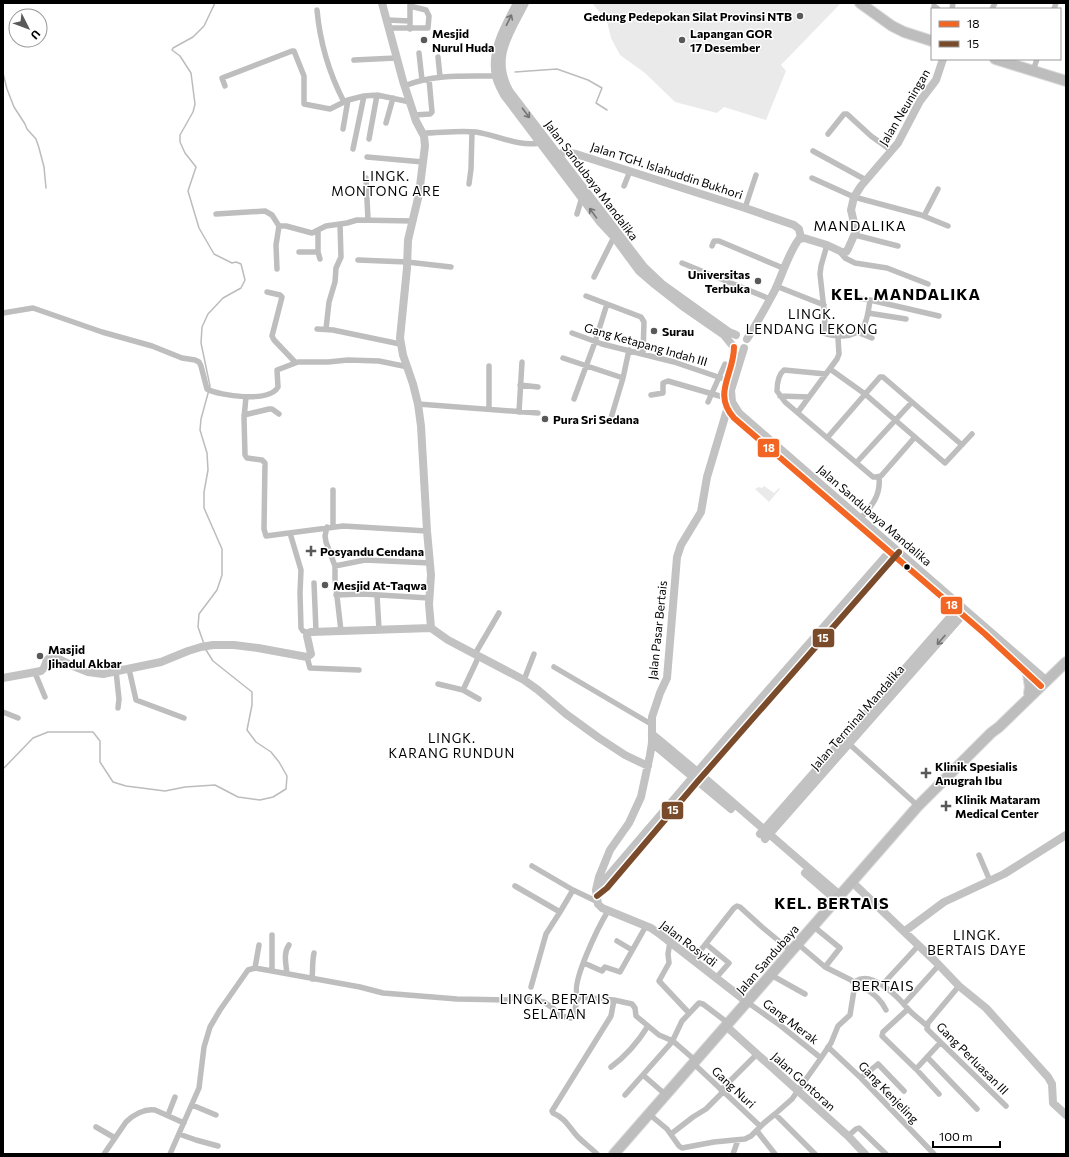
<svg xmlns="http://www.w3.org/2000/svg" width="1069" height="1157" viewBox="0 0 1069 1157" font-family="Commissioner,sans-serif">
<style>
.green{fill:#eaeaea}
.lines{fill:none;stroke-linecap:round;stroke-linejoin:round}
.stream{stroke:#bcbcbc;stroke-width:1.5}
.highway-casing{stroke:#dbdbdb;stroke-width:12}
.street{stroke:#bebebe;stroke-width:5.5}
.secondary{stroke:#c2c2c2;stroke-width:8}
.highway{stroke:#bdbdbd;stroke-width:10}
.bus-1-casing{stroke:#fff;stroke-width:9}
.bus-2-casing{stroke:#fff;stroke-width:9}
.bus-1{stroke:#f26522;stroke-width:6}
.bus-2{stroke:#7a4b2a;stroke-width:6}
.oneway{stroke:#747474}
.poi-dot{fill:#595959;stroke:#fff;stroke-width:1.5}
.bus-dot{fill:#000;stroke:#fff;stroke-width:1.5}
.labels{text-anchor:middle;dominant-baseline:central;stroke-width:3;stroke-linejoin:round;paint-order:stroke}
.poi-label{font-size:12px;font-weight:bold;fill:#000;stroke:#fff;text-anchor:start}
.street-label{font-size:12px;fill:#000;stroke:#fff}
.neighbourhood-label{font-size:13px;letter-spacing:1px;fill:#000;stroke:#fff}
.quarter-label{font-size:14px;letter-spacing:1px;fill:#000;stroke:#fff}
.district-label{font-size:16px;font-weight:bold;letter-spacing:1px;fill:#000;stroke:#fff}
.line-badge{stroke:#fff;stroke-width:1.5}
.badge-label{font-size:11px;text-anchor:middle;font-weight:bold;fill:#fff}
</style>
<rect width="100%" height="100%" fill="#fff"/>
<path class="green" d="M 592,3 L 841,3 L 781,65 L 786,71 L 766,120 L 724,107 L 717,113 L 675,102 L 645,73 L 620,55 L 611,38 L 607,21 Z
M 764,486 L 774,493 L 779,488 L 780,489 L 769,502 L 755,489 L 759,487 L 762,488 Z"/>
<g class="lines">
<path class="stream" d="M 515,72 L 557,69 L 588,80 L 602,88 L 596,103 L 607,110
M 3,73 L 7,89 L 14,107 L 25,124 L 27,129 L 36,139 L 39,148 L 44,167 L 46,188
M 204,644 L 198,627 L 199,614 L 217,590 L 222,575 L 222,549 L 204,508 L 204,492 L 208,470 L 207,453 L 200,430 L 201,419 L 210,386 L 201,343 L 202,327 L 208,314 L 223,298 L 241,288 L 245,280 L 241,264 L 236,262 L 232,263 L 214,254 L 199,228 L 188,191 L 196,167 L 185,153 L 180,142 L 180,135 L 193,112 L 195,104 L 191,73 L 180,56 L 172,50 L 173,48 L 193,37 L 204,26 L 215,3
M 3,769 L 33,738 L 48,732 L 93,732 L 100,741 L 100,762 L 113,782 L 126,786 L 165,791 L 185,787 L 215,785 L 238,797 L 260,800 L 273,797 L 286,789 L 287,776 L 279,762 L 271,752 L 256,742 L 247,730 L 252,705 L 252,692 L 213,661 L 206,650"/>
<defs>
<path id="highway" d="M 860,3 L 892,26 L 904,32 L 932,41
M 995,59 L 1066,81
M 1028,674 L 1030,687 L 1029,693
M 614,1154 L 918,806 L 991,733 L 999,727 L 1066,662"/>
</defs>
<use href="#highway" class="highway-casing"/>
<path class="street" d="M 410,3 L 410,29
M 934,6 L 938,9
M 952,9 L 953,3
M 992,9 L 995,3
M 1054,9 L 1056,3
M 317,10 C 320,43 329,73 344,102
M 387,20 L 410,21
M 388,28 L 428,28 L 429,16 L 426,10 L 410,6
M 419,53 L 422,80
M 438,57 L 440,77
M 354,60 L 396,58
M 1033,71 L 1037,59
M 225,86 L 222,78 L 292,51 L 294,51 L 304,76 L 304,104 L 330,109 L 348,100 L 364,96 L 377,95 L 410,102
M 404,86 C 433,74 465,76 496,76
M 414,115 L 430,114 L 432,112 L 429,79
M 386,123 L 393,98
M 343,129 L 348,100
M 423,133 C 440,133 459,130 476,132 C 496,135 520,147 539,143
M 828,134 L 844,114 L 847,114 L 871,136 L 892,151
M 369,139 L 377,95
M 353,149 L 364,96
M 813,151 L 866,180
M 367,157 L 423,162
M 366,178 L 368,220
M 812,178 L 854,197 L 921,215 L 948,226
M 469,184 L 471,169 L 472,132
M 624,186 L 630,171
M 745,208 L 756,175
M 216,214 L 265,211 L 272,215 L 279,226 L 286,226 L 312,233 L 326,226 L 347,223 L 357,220 L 413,221
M 577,214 L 582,197
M 924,216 L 938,189
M 855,235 L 898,246
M 827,245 L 821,266 L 820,274 L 825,319 L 824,333 C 829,336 837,336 843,336 C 867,334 867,320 870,300
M 712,246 L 714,241 L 719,241 L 783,268
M 299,252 L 318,252 L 318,230
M 318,252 L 320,259
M 840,252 L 845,258 L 855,263 L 887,268 L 928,284
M 358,260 L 407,262 L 451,267
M 682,263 L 770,299
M 277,269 L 276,245 L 279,226
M 594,277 L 615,235
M 776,286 L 824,305
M 267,292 L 280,295 L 282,297 L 272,336 L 274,340 L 295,362
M 586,296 L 641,317 L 644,322 L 643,354
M 857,298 L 870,300 L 939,316
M 3,313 L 33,308 L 102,332 L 152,346 L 182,358 L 195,360 L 199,362 L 201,366 L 207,389 C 220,396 269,403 278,387 L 277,370 L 298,362 L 328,362 L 348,360 L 379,361 L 408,367
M 868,313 L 906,319
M 317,329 L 333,330 L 400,344
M 326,329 L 329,302 L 335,282 L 336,268 L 341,257 L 340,224
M 857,332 L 872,338
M 572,333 L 602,344 L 674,362 L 727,380
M 563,358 L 623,378
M 489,366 L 489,409
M 830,369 L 865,394 L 945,463 L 972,434
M 826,374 L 784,370 C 778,375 777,384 777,391 L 785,402 L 873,477 L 876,477 L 881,476 L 915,437
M 520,385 L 538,387
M 651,395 L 663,393 L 663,383 L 668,381 L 723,397
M 780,396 L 809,397
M 246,397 L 244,418 L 245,455 L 247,458 L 262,460 L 265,463 L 264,529 L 266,536 L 343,526 L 427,531
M 574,399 L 595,342 L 607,304
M 708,402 L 725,364
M 418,404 L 538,413
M 519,412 L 522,362
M 798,412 L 837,359 L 839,354 L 838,338
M 244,415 L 269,409 L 272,409 L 279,414
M 611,418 L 623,378 L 629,350
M 827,438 L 880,377 L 883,377 L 912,402
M 857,462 L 912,402 L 962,445
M 860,519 C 872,506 881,495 879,477
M 327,527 L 325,536 L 326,542 L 335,566 L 335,579 L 341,631
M 333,527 L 333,490
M 290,533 L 301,570 L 300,593 L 301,628 L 303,631 L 308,633
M 335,566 L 365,560 L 430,563
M 314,583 L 316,631
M 336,595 L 363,594 L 429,598
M 377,596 L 379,629
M 475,654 L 499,613
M 307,657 L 310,668 L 359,670
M 554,667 L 651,724
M 129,669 L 136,700 L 184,718
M 116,671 L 119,699 L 118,708
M 35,673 L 45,697
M 524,680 L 534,654
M 438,684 L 463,690
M 479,699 L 463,690 L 479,656
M 3,712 L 18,718
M 847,742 L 918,806
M 979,855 L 990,881
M 532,866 L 573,890 L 598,902
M 515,886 L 560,912 L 573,890
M 813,926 L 840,948 L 825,967
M 617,941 L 632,950
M 670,942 L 668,954 L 669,963 L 659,981 L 689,1013
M 706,944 L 729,963 L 716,978
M 693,960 L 734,908 L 737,906 L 740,907 L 762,927 L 791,951
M 584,963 L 602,971 L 605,967 L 620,972 L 646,926
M 255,968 L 259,945
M 272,971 L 272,935
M 287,974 C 286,964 283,953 289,945
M 771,975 L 805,994
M 312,979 C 313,970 312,962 314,953
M 856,981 C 872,970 899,998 908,1009 C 913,1015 921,1020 927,1026
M 854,982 L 856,981 C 867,991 880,996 886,1010
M 882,985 L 919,945
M 959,986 L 928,1023 L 927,1029 L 1006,1106
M 531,987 L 546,934 L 560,912
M 578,997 L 614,1000 L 632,1004 L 635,1008 L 636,1016 L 659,1035 L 673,1041 L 696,1061
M 747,1002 L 781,1026 L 821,1058
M 904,1004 L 939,965
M 908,1009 L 883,1032 L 882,1036 L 916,1069 L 939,1094
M 828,1047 L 861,1078 L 934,1154
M 927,1057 L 977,1109
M 693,1063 L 760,1126
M 611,1067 C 626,1056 638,1042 648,1026
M 916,1069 L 940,1043
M 643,1075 L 666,1095
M 861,1078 L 878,1064 L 904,1091
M 721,1090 L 757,1054
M 625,1095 L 672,1042 L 682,1021 L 699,1003 L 703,1004 L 728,1023
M 192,1105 L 216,1115
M 649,1114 L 667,1129 L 679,1146 L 682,1148 L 714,1142 L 745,1139 L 751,1136 L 764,1123 L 775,1114 L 792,1099 L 821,1058 L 831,1043 L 838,1026 L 850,1015 L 855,984 L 851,980 L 825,967 L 798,944
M 775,1114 L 815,1154
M 168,1115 L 175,1097
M 96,1127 L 115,1138
M 757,1131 L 775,1154
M 179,1134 L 196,1140 L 218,1146
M 671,1134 L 693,1117 L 706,1109 L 723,1092
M 848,1136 L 856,1129 L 859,1128 L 886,1154
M 104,1154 L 126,1122 C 133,1115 145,1108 155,1110 L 184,1123
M 170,1154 L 199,1088 L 204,1047 L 210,1027 L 220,1010 L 248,970 L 255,968 L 272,971 L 360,987 L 383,993 L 457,999 L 508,1000 L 514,997 L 518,997 L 544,1002 L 554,1009 L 553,1014 L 571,1018 L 573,1017 L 578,997 C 569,985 600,924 608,911
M 597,1154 C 591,1148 584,1143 578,1137 C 569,1128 567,1119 553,1113 L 552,1111 L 611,1016 L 614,1000
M 733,1154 L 738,1140"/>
<path class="secondary" d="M 382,3 L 403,81 L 416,121 L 424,136 L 425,146 L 419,194 L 408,240 L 407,268 L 400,338 L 403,355 L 413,384 L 418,404 L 421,426 L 427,531 L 431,575 L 429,604 L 431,628 L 448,640 L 524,680 L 538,690 L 566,714 L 599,738 L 625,755 L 648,766
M 517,3 C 506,25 490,50 496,76 C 497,83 501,89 504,95 L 600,222 L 614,237 L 639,271 L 653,283 L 685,308 L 724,335 L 732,345
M 525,3 C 510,33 490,58 510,92 L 644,267 L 662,284 L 729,332 L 736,335
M 558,155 L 564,152 L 576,154 L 745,208 L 794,225 L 799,229 L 801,238
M 747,339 C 757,323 766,307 775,290 C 783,273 788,254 799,239 L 804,238 L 827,245 L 842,252 L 846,252 L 848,249 L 856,231 L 851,210 L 854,197 L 861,186 L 898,143 L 920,101 L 936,80 L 943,59
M 734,347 C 734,375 712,393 734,418 L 985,634 L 1041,686
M 744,348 L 731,390 L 732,402 L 739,413 L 1047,681
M 727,410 L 707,477 L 701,512 L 681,545 L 677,557 L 667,678 L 660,693 L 652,717 L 652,743 L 650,755 L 641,797 L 629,823 L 610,850 L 599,877 L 596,890 L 597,898 L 598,904 L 602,908 L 651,928 L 661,935 L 747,1002
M 3,678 L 41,671 L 44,668 L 47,660 L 51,657 L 55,657 L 73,666 L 88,672 L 103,674 L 161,662 L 188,651 L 201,647 L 213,645 L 234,645 L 258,648 L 307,657 L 311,654 L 307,636 L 308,633 L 311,632 L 431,628
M 652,734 C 716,786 777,842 840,895
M 652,743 L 731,809
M 760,834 L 960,606
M 765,839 L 966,611
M 805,873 L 836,900
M 852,882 L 936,962 L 959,986 L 986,1008 L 1048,1077 L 1052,1084 L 1053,1103 L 1066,1115
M 598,888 L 728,736 L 892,549
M 597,896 L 607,888 L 698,781 L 898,553
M 905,931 L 944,902 L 1004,874 L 1066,835
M 726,1026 L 848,1136 L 865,1154"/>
<use href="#highway" class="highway"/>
<defs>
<path id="bus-1" d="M 734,347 C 734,375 712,393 734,418 L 985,634 L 1041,686"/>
<path id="bus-2" d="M 597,896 L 607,888 L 698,781 L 899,552"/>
</defs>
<use href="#bus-1" class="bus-1-casing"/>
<use href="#bus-2" class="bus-2-casing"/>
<use href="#bus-1" class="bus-1"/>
<use href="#bus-2" class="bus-2"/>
</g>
<defs><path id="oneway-shaft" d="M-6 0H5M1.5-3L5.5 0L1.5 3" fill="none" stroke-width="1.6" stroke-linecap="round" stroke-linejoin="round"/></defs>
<g class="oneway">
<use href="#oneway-shaft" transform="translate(509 20) rotate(-64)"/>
<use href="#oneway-shaft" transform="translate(526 113) rotate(53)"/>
<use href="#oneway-shaft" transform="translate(593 213) rotate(-126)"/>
<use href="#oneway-shaft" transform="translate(941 640) rotate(131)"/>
</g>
<g class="poi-dot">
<circle cx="800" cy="16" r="4"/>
<circle cx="424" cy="40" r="4"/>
<circle cx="682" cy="40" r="4"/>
<circle cx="758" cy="281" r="4"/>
<circle cx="654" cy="331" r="4"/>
<circle cx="545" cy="419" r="4"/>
<path d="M309 545h4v4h4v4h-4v4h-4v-4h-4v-4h4z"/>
<circle cx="325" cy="585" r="4"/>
<circle cx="40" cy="656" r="4"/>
<path d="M924 767h4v4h4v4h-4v4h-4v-4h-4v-4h4z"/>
<path d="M944 800h4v4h4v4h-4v4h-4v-4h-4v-4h4z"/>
</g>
<circle class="bus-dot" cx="907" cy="567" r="3.5"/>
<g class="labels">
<g class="poi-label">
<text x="792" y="16" text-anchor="end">Gedung Pedepokan Silat Provinsi NTB</text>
<text x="432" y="33">Mesjid<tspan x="432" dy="14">Nurul Huda</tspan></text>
<text x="690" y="33">Lapangan GOR<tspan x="690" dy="14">17 Desember</tspan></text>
<text x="750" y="274" text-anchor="end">Universitas<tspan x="750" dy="14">Terbuka</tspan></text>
<text x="662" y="331">Surau</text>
<text x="553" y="419">Pura Sri Sedana</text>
<text x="320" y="551">Posyandu Cendana</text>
<text x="333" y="585">Mesjid At-Taqwa</text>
<text x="48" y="649">Masjid<tspan x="48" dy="14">Jihadul Akbar</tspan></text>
<text x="935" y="766">Klinik Spesialis<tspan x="935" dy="14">Anugrah Ibu</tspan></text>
<text x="955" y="799">Klinik Mataram<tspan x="955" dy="14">Medical Center</tspan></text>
</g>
<g class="street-label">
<text transform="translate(904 107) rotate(-59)">Jalan Neuningan</text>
<text transform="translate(667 170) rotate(18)">Jalan TGH. Islahuddin Bukhori</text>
<text transform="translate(592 180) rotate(53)">Jalan Sandubaya Mandalika</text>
<text transform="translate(646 344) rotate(16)">Gang Ketapang Indah III</text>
<text transform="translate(875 515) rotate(41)">Jalan Sandubaya Mandalika</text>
<text transform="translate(657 630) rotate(-84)">Jalan Pasar Bertais</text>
<text transform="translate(857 717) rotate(-49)">Jalan Terminal Mandalika</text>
<text transform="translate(689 943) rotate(37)">Jalan Rosyidi</text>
<text transform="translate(767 959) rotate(-49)">Jalan Sandubaya</text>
<text transform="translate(791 1021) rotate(37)">Gang Merak</text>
<text transform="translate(973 1058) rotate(45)">Gang Perluasan III</text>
<text transform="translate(804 1081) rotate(42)">Jalan Gontoran</text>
<text transform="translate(734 1087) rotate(43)">Gang Nuri</text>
<text transform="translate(889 1092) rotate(46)">Gang Kenjeling</text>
</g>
<g class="neighbourhood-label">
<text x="386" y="176">LINGK.<tspan x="386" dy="15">MONTONG ARE</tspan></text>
<text x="812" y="314">LINGK.<tspan x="812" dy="15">LENDANG LEKONG</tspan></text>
<text x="452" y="738">LINGK.<tspan x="452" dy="15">KARANG RUNDUN</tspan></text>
<text x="977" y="935">LINGK.<tspan x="977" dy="15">BERTAIS DAYE</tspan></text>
<text x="555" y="999">LINGK. BERTAIS<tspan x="555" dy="15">SELATAN</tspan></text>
</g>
<g class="quarter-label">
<text x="860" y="225">MANDALIKA</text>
<text x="883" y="985">BERTAIS</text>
</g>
<g class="district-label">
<text x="906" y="293">KEL. MANDALIKA</text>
<text x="832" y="902">KEL. BERTAIS</text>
</g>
</g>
<g class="line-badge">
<rect x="757" y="438" width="23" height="20" rx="4" fill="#f26522"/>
<rect x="940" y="596" width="23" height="19" rx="4" fill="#f26522"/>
<rect x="812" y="628" width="23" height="20" rx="4" fill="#7a4b2a"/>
<rect x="661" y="801" width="23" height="19" rx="4" fill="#7a4b2a"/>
</g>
<g class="badge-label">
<text x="769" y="452">18</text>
<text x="952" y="609">18</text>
<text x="823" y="642">15</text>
<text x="673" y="814">15</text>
</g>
<rect width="1069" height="1157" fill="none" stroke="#000000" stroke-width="8"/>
<rect x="931" y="8" width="130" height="52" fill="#ffffff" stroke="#999999"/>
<rect x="939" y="21" width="20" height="6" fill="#f26522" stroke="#999999"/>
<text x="967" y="28" font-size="12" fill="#000000">18</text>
<rect x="939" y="41" width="20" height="6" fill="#7a4b2a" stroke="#999999"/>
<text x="967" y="48" font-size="12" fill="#000000">15</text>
<g transform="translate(28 28) rotate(132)"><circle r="19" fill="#ffffff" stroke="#999999"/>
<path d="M0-3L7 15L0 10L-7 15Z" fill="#595959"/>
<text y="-6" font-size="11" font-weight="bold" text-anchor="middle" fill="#000000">U</text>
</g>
<path d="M933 1141v6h67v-6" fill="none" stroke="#000000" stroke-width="2"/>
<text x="939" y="1141" font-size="12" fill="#000000" stroke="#ffffff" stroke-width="3" paint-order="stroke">100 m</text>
</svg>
